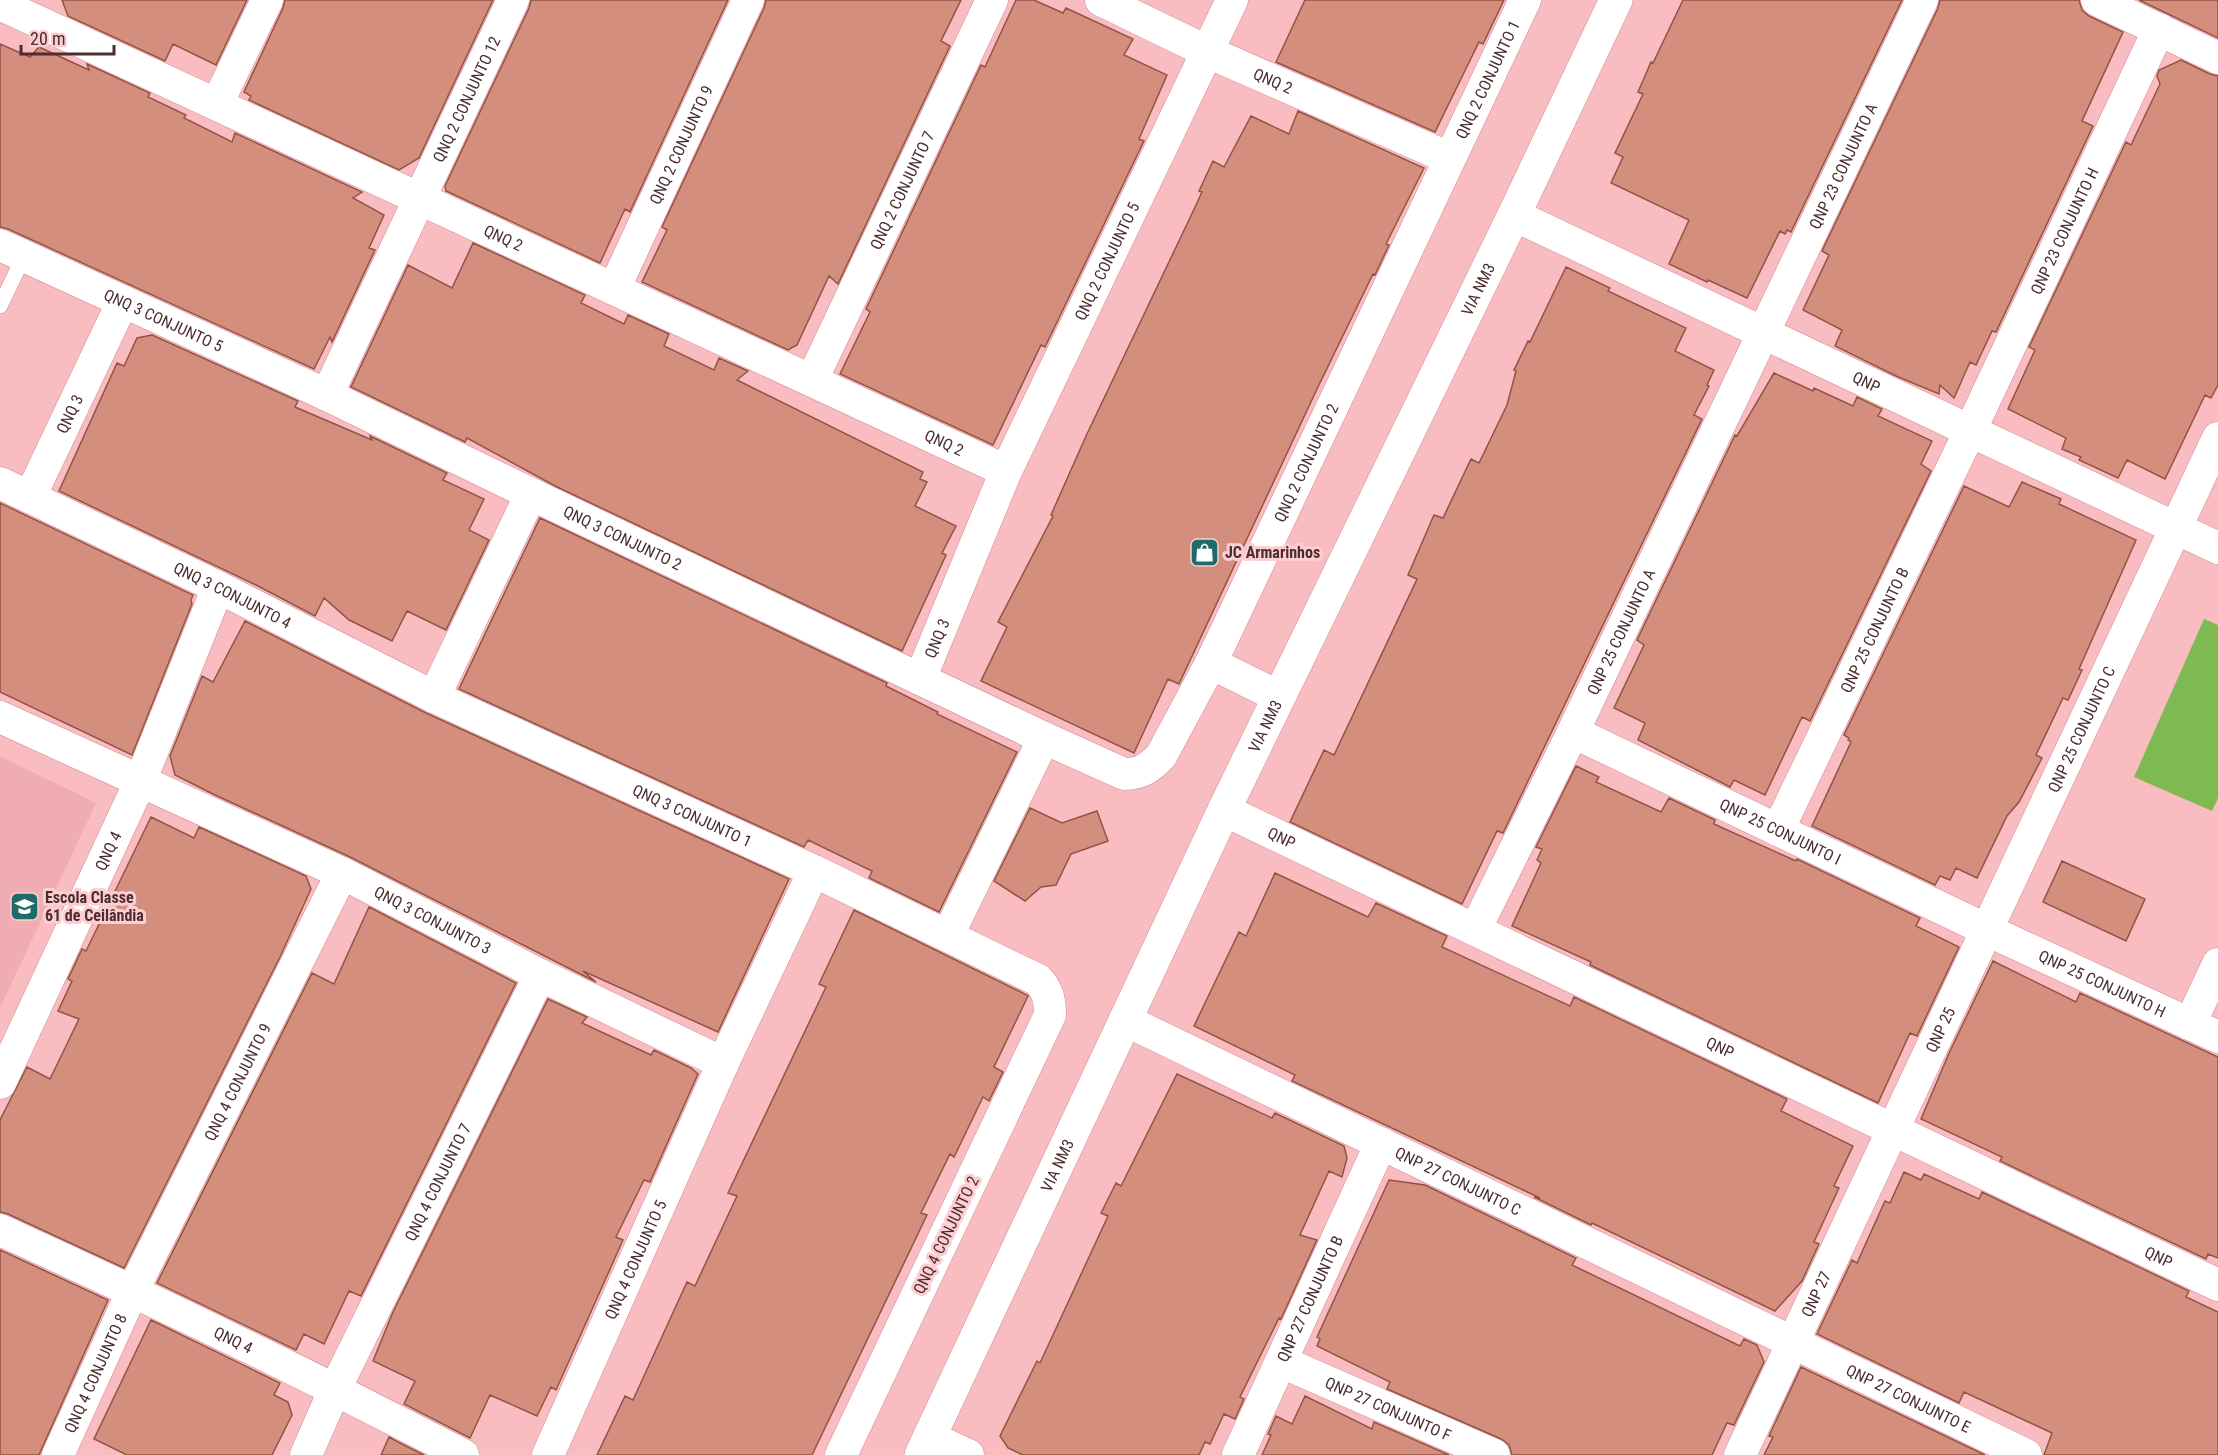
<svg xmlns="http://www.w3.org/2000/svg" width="2218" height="1455" viewBox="0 0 2218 1455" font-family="'Roboto Condensed',sans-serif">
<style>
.built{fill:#efadb3}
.green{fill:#7eb951}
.building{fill:#d48e7e;stroke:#935344;stroke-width:1.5}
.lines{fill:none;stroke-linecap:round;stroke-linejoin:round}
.service-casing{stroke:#d38b91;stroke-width:16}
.minor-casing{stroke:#d38b91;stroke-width:33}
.secondary-casing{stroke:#d38b91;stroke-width:34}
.service{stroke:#fff;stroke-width:15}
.minor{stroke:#fff;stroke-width:32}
.secondary{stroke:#fff;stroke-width:33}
.labels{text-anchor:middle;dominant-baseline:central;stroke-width:6;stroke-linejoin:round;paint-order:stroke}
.street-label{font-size:16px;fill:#4b2d2f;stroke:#fdced1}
.poi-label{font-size:16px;font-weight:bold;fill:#4b2d2f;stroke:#fdced1;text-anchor:start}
</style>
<rect width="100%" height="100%" fill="#f9bcc1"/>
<path class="built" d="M 0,756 L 96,803 L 0,1008 Z"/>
<path class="green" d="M 2204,619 L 2218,625 L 2218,798 L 2212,811 L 2134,777 Z"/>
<path class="building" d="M 62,0 L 247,0 L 216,65 L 173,44 L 165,61 L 68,16 Z
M 285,0 L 493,0 L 419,158 L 399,170 L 249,100 L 251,96 L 244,92 L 283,8 Z
M 531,0 L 728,0 L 630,212 L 625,209 L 600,263 L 446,191 L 445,186 L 529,8 Z
M 766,0 L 961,0 L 941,41 L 950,46 L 838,284 L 829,276 L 797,345 L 788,350 L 642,282 L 667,230 L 662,227 L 764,8 Z
M 1016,0 L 1034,0 L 1063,13 L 1066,8 L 1133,39 L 1124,55 L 1167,75 L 1139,139 L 1144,141 L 1045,347 L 1041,345 L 993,445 L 840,374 L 870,312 L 866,309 L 981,65 L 985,67 Z
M 1305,0 L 1504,0 L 1483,44 L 1479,42 L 1435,132 L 1276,62 Z
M 1683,0 L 1902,0 L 1791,232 L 1787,230 L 1785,234 L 1780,231 L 1747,298 L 1708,280 L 1707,282 L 1669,264 L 1689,220 L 1611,183 L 1623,157 L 1615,153 L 1643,94 L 1638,92 L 1651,62 L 1653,63 Z
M 1940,0 L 2079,0 L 2082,10 L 2089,16 L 2123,32 L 2082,121 L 2093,126 L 1996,332 L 1992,331 L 1976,365 L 1970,362 L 1954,398 L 1940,385 L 1939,394 L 1896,376 L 1835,346 L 1842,330 L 1803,310 L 1829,255 L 1822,251 L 1938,8 Z
M 2139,0 L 2218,0 L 2218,38 L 2166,13 Z
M 0,44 L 30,57 L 39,47 L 89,70 L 87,64 L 150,93 L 148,97 L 186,115 L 184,118 L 232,142 L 235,133 L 362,192 L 353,198 L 384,215 L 369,248 L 375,250 L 332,342 L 330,337 L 314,369 L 8,229 L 0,227 Z
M 2181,60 L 2210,74 L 2218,76 L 2218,385 L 2211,398 L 2205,395 L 2165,479 L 2127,460 L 2118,478 L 2079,460 L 2081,457 L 2062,449 L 2066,438 L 2008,409 L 2035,350 L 2029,347 L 2126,142 L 2131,145 L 2160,84 L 2157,76 L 2159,70 Z
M 1298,111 L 1424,168 L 1386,244 L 1389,245 L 1375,275 L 1373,274 L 1317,389 L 1179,684 L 1168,679 L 1134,753 L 981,681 L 1007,627 L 998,622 L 1053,516 L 1051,515 L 1086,436 L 1188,222 L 1202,192 L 1199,191 L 1213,161 L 1224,167 L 1251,116 L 1289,134 Z
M 473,243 L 585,295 L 581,303 L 624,324 L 628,315 L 669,334 L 664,346 L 714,370 L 719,358 L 748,371 L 737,380 L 923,472 L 920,479 L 927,482 L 915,506 L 956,526 L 942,553 L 946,555 L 902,651 L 555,486 L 467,438 L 465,442 L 351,387 L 408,265 L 452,288 Z
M 1566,267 L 1610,288 L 1608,291 L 1686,328 L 1675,351 L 1714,370 L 1707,385 L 1709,386 L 1694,415 L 1702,419 L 1503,833 L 1497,831 L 1462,904 L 1290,822 L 1324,750 L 1334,755 L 1417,579 L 1408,575 L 1434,515 L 1443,518 L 1471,459 L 1479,463 L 1507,405 L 1516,371 L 1514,370 L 1528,341 L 1530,342 Z
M 152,335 L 298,401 L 295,407 L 372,440 L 370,436 L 447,473 L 443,480 L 484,499 L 469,530 L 489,540 L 446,630 L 407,611 L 392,641 L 349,620 L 324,598 L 315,616 L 256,585 L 59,491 L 117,363 L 124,366 L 137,338 Z
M 1774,373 L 1813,391 L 1814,388 L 1853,406 L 1857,397 L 1882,409 L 1878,416 L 1932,441 L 1921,464 L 1931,471 L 1810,721 L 1802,717 L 1765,795 L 1734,780 L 1730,787 L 1638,740 L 1645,723 L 1614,708 L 1644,645 L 1637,640 L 1735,435 L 1737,436 Z
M 2022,482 L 2061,499 L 2059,504 L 2136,540 L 2079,669 L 2082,670 L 2068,700 L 2063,698 L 2036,755 L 2042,758 L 2019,802 L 2007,816 L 1977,878 L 1956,868 L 1950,880 L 1940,876 L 1935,885 L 1812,826 L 1851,742 L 1848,740 L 1849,738 L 1844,735 L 1964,486 L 2009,507 Z
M 0,503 L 193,595 L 191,600 L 192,604 L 132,755 L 0,692 Z
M 540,518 L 887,683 L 886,686 L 938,712 L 937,714 L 1017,752 L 939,912 L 869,878 L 872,871 L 808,840 L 804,847 L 459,689 Z
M 245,621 L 426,713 L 789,879 L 718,1032 L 583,971 L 596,982 L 350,857 L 215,795 L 175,775 L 170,756 L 202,676 L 213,682 Z
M 1576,766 L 1599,777 L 1596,782 L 1661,812 L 1669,798 L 1715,820 L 1714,824 L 1796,861 L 1797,859 L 1920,918 L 1916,926 L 1959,947 L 1917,1036 L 1910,1033 L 1878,1103 L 1590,965 L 1591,962 L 1512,926 L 1541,863 L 1537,860 L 1542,849 L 1536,847 Z
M 1030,808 L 1062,823 L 1097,811 L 1108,841 L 1071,854 L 1056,885 L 1041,887 L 1025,901 L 994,881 Z
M 151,817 L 194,838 L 199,827 L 306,876 L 311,889 L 280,957 L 124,1268 L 8,1214 L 0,1212 L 0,1120 L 27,1067 L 50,1079 L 79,1019 L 58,1011 L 72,981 L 68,979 L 82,949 L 86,951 Z
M 2062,861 L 2145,899 L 2126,941 L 2043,902 Z
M 1275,873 L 1368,917 L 1376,903 L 1447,936 L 1442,947 L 1570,1006 L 1574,997 L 1787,1099 L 1781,1111 L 1853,1146 L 1834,1186 L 1839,1188 L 1814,1242 L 1819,1244 L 1802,1281 L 1775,1311 L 1592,1223 L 1591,1225 L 1534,1197 L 1540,1198 L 1292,1081 L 1295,1075 L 1194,1026 L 1239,932 L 1246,936 Z
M 369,907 L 516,983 L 361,1296 L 349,1291 L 324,1344 L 304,1334 L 296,1350 L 157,1283 L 312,973 L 334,984 Z
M 854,910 L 1027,995 L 1028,996 L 994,1067 L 1003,1072 L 989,1101 L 983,1097 L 954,1157 L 950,1154 L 921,1213 L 927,1215 L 812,1455 L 597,1455 L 625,1396 L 633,1400 L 687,1282 L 695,1286 L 737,1196 L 728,1193 L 826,987 L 819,984 Z
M 1993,961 L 2076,1002 L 2080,993 L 2218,1057 L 2218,1258 L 2208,1254 L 2206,1259 L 2000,1161 L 2002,1157 L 1921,1119 L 1950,1051 Z
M 548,999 L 587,1017 L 582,1023 L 651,1055 L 654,1050 L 691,1068 L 698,1074 L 650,1182 L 644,1180 L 616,1237 L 623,1240 L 556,1390 L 551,1387 L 537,1416 L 490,1395 L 470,1438 L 404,1404 L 415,1381 L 373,1361 L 393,1312 Z
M 1177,1074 L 1272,1118 L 1275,1113 L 1344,1146 L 1347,1158 L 1342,1177 L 1329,1171 L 1300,1235 L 1317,1240 L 1281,1319 L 1279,1318 L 1240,1397 L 1244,1399 L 1235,1419 L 1224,1414 L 1210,1444 L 1205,1442 L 1199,1455 L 1023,1455 L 1008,1448 L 1000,1436 L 1037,1361 L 1040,1363 L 1108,1216 L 1101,1213 L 1116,1183 L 1121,1186 Z
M 1904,1172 L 1921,1180 L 1924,1174 L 1979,1199 L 1982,1192 L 2189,1291 L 2186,1297 L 2218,1312 L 2218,1455 L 2044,1455 L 2052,1433 L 1964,1392 L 1959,1403 L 1817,1334 L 1852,1260 L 1857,1263 L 1885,1201 L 1890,1203 Z
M 1389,1180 L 1425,1185 L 1576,1258 L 1572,1265 L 1740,1346 L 1744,1339 L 1757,1345 L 1764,1362 L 1734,1425 L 1727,1423 L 1712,1455 L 1512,1455 L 1509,1445 L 1501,1439 L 1387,1389 L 1390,1382 L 1317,1346 L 1320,1339 L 1317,1337 Z
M 0,1250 L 108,1300 L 39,1455 L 0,1455 Z
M 151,1320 L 280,1383 L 274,1395 L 288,1402 L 292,1415 L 272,1455 L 127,1455 L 94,1439 Z
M 1801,1367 L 1985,1455 L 1764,1455 L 1773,1437 L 1769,1436 Z
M 1305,1396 L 1372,1429 L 1374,1422 L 1449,1455 L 1262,1455 L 1271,1435 L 1268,1434 L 1276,1416 L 1292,1424 Z
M 389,1437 L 398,1442 L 424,1455 L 381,1455 Z"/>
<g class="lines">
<defs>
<path id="service" d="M 0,306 L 24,256"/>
<g id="minor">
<path id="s1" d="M 1101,0 L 1208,52 L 1449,158"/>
<path d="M 2097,0 L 2218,58"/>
<path id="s2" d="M 0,4 L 1006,471"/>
<path d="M 217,104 L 267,0"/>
<path id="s3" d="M 1514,215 L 2218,548"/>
<path id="s4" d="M 0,245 L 327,395 L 531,494 L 1044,738 L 1124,774 C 1141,774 1149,768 1161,756 L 1211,663 L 1525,0"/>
<path id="s5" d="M 614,289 L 748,0"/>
<path id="s6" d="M 812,380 L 992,0"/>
<path id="s7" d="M 327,395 L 513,0"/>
<path id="s8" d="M 0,483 L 218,587 L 434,697 L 814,871 L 1038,980 C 1048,990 1050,1001 1050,1015 L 841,1455"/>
<path id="s9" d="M 30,497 L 123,301"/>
<path d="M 1211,663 L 1279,697"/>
<path id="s10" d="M 920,679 L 1006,471 L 1232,0"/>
<path d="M 434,697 L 531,494"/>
<path id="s11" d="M 0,717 L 342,873 L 540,975 L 723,1063"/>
<path id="s12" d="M 1573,732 L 1987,930 L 2218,1037"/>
<path id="s13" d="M 1224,810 L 2218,1285"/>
<path id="s14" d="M 1778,830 L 1970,431 L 2159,29"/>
<path id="s15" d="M 1475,930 L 1573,732 L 1922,0"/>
<path d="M 948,935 L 1044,738"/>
<path id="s16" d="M 1125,1020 L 2026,1455"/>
<path d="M 2190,1024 L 2218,964"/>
<path id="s17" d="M 0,1083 L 140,782 L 218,587"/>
<path id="s18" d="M 0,1230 C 156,1301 311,1376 463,1455"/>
<path id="s19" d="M 1282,1362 L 1494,1455"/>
<path d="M 929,1437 L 968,1455"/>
<path id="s20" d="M 58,1455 L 133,1290 L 342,873"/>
<path id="s21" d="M 306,1455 L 335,1389 L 540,975"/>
<path id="s22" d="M 548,1455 L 723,1063 L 814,871"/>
<path id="s23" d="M 1238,1455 L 1381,1143"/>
<path id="s24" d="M 1740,1455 L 2218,438"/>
</g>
<g id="secondary">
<path id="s25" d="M 921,1455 L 1224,810 L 1514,215 L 1616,0"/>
</g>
</defs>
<use href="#service" class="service-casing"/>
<use href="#minor" class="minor-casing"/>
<use href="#secondary" class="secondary-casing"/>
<use href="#service" class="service"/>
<use href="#minor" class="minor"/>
<use href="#secondary" class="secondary"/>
</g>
<defs>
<symbol id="shop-square" viewBox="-11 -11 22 22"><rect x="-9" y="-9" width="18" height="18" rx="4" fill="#1e6b69" stroke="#fdced1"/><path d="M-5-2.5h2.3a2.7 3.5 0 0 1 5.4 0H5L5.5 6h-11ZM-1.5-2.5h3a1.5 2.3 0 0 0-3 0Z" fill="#fff"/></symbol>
<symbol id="school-square" viewBox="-11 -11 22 22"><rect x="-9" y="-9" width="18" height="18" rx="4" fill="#1e6b69" stroke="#fdced1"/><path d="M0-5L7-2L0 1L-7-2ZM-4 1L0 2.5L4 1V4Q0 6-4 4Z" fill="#fff"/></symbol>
</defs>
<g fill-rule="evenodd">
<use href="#shop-square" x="1188" y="536" width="33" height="33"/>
<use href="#school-square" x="8" y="890" width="33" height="33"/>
</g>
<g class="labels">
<g class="street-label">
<text stroke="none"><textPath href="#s4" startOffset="2036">QNQ 2 CONJUNTO 1</textPath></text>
<text stroke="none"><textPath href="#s1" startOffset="190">QNQ 2</textPath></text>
<text stroke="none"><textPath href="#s7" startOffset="327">QNQ 2 CONJUNTO 12</textPath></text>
<text stroke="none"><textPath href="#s5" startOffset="159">QNQ 2 CONJUNTO 9</textPath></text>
<text stroke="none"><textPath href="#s15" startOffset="848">QNP 23 CONJUNTO A</textPath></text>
<text stroke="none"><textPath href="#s6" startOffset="210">QNQ 2 CONJUNTO 7</textPath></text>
<text stroke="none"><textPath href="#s14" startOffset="664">QNP 23 CONJUNTO H</textPath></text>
<text stroke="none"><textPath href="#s2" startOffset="555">QNQ 2</textPath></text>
<text stroke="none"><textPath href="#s10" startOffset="458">QNQ 2 CONJUNTO 5</textPath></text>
<text stroke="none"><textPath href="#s25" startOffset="1292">VIA NM3</textPath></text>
<text stroke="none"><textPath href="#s4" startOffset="180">QNQ 3 CONJUNTO 5</textPath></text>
<text stroke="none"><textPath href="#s3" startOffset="390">QNP</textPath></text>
<text stroke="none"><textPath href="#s9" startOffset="92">QNQ 3</textPath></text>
<text stroke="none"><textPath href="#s2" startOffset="1041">QNQ 2</textPath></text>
<text stroke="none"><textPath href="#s4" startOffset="1612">QNQ 2 CONJUNTO 2</textPath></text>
<text stroke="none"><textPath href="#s4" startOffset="688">QNQ 3 CONJUNTO 2</textPath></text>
<text stroke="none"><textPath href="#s8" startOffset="258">QNQ 3 CONJUNTO 4</textPath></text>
<text stroke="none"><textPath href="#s14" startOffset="222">QNP 25 CONJUNTO B</textPath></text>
<text stroke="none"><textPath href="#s15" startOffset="332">QNP 25 CONJUNTO A</textPath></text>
<text stroke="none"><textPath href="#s10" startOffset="44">QNQ 3</textPath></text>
<text stroke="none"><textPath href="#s25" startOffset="806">VIA NM3</textPath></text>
<text stroke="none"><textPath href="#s24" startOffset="802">QNP 25 CONJUNTO C</textPath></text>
<text stroke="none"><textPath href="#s8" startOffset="768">QNQ 3 CONJUNTO 1</textPath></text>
<text stroke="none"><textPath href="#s12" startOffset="230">QNP 25 CONJUNTO I</textPath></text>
<text stroke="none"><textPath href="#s13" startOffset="64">QNP</textPath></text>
<text stroke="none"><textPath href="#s17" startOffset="256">QNQ 4</textPath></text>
<text stroke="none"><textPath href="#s11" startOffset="478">QNQ 3 CONJUNTO 3</textPath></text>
<text stroke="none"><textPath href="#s12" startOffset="586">QNP 25 CONJUNTO H</textPath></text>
<text stroke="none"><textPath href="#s24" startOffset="470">QNP 25</textPath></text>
<text stroke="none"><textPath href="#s13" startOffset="550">QNP</textPath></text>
<text stroke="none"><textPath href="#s20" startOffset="414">QNQ 4 CONJUNTO 9</textPath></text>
<text stroke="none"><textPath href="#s25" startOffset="320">VIA NM3</textPath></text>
<text stroke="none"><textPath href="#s16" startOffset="370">QNP 27 CONJUNTO C</textPath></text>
<text stroke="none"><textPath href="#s21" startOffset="303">QNQ 4 CONJUNTO 7</textPath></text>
<text transform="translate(946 1235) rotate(-64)">QNQ 4 CONJUNTO 2</text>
<text stroke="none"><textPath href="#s13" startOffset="1036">QNP</textPath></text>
<text stroke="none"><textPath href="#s22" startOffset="214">QNQ 4 CONJUNTO 5</textPath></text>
<text stroke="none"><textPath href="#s24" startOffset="178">QNP 27</textPath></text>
<text stroke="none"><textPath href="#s23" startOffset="172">QNP 27 CONJUNTO B</textPath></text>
<text stroke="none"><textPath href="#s18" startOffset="258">QNQ 4</textPath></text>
<text stroke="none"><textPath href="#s20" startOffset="90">QNQ 4 CONJUNTO 8</textPath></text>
<text stroke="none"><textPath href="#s16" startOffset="870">QNP 27 CONJUNTO E</textPath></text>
<text stroke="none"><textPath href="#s19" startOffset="116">QNP 27 CONJUNTO F</textPath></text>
</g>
<g class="poi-label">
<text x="1225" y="552">JC Armarinhos</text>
<text x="45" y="897">Escola Classe<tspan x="45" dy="18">61 de Ceilândia</tspan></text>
</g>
</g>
<path d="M21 45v9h93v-9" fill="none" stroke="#4b2d2f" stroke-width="3"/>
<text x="30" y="45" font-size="18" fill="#4b2d2f" stroke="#fdced1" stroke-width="4.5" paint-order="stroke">20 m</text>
</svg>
